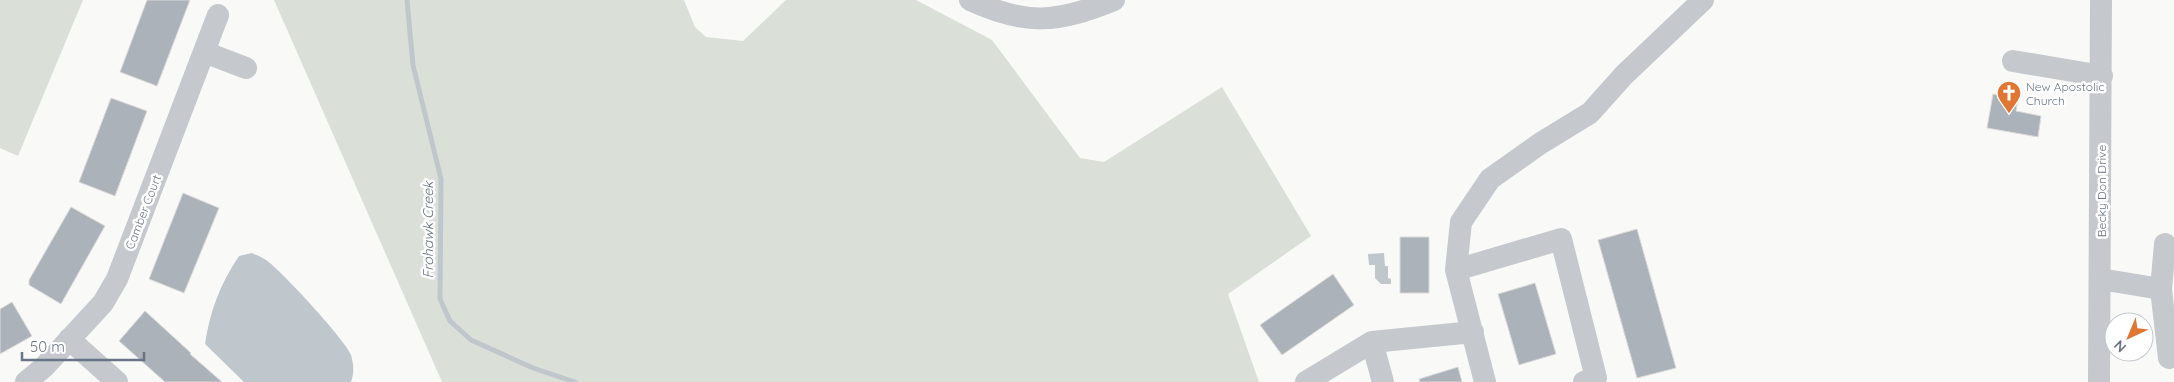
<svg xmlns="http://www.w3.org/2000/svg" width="2174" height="382" viewBox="0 0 2174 382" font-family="Quicksand,sans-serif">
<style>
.green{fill:#dae0d8}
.water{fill:#bfc7cd}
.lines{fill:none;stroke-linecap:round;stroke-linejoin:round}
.stream{stroke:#bfc7cd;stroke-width:5}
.building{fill:#acb2b9;stroke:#dbdbd9}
.minor{stroke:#c5c8cc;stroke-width:22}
.labels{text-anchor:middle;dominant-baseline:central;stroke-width:5;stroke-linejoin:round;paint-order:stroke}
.poi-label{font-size:12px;fill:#697587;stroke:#fff;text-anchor:start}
.street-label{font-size:12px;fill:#697587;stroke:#fff}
.water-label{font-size:14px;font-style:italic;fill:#657682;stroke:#fff}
</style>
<rect width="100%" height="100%" fill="#f9f9f7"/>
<path class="green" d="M 0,0 L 83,0 L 18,156 L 0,148 Z
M 274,0 L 684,0 L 695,27 L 706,37 L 743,41 L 786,0 L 916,0 L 992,40 L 1080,158 L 1104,162 L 1222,87 L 1311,236 L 1228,294 L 1259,382 L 442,382 Z"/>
<path class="water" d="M 252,253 C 256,255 262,257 266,260 C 280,269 347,342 351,355 C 354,365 354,373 351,382 L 244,382 L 205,344 C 210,311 220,284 239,256 Z
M 1384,253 L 1385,266 L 1388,266 L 1388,278 L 1391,279 L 1391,284 L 1381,284 L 1375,278 L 1375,265 L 1369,265 L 1368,254 Z"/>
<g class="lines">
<path class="stream" d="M 407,0 L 413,65 L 441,179 L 440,299 L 450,321 L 471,340 L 533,368 L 575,382"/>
</g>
<path class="building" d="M 147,0 L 190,0 L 157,86 L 120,72 Z
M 1993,94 L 2018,98 L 2016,111 L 2041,116 L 2038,137 L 1987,128 Z
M 111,98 L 147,111 L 115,196 L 79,182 Z
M 183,193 L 219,208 L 184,293 L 149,279 Z
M 71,207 L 105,226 L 61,304 L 29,285 L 29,280 Z
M 1637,229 L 1676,368 L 1637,378 L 1598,240 Z
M 1400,237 L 1429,237 L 1429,293 L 1400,293 Z
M 1333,274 L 1354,305 L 1282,355 L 1260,325 Z
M 1535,283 L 1556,354 L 1519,365 L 1498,294 Z
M 12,302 L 32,336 L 0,354 L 0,309 Z
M 145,311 L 191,353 L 190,354 L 222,382 L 165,382 L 119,341 Z
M 1458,367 L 1462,382 L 1420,382 L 1419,379 Z"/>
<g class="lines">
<path class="minor" d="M 970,0 C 1027,26 1057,23 1114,0
M 204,52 L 246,68
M 2013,61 L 2102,76
M 1456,270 L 1561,239 L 1596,378 L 1584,382
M 2100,279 L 2161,289 L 2165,244
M 2161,289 L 2169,358
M 69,339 L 117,382
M 1372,342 L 1383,382
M 26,382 L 44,367 L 103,303 L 117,279 L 218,15
M 1306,382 L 1372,342 L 1473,332
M 1485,382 L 1456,270 L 1461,222 L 1490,179 L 1541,143 L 1590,113 L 1624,75 L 1703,0
M 2099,382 L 2101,0"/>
</g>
<defs>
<symbol id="church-pin" viewBox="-11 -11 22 30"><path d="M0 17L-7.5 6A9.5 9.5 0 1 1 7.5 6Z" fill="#df7632" stroke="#fff"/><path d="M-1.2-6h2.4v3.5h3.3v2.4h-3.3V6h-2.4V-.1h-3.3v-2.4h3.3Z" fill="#fff"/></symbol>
</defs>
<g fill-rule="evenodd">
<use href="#church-pin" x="1995" y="79" width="28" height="38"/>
</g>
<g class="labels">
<g class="poi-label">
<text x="2026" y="86">New Apostolic<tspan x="2026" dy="14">Church</tspan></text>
</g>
<g class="street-label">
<text transform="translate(2101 191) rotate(-90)">Becky Don Drive</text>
<text transform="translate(143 212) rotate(-69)">Camber Court</text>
</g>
<g class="water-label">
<text transform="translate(428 230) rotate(-90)">Frohawk Creek</text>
</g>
</g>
<g transform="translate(2129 337) rotate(224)"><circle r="24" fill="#ffffff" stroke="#c3c8cf"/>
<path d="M0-4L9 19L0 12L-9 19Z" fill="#df7632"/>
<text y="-8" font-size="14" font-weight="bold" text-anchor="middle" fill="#697587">N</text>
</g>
<path d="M22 352v8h122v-8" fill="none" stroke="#697587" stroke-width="2.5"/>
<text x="30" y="352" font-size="15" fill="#697587" stroke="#ffffff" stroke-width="4" paint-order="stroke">50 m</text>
</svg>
